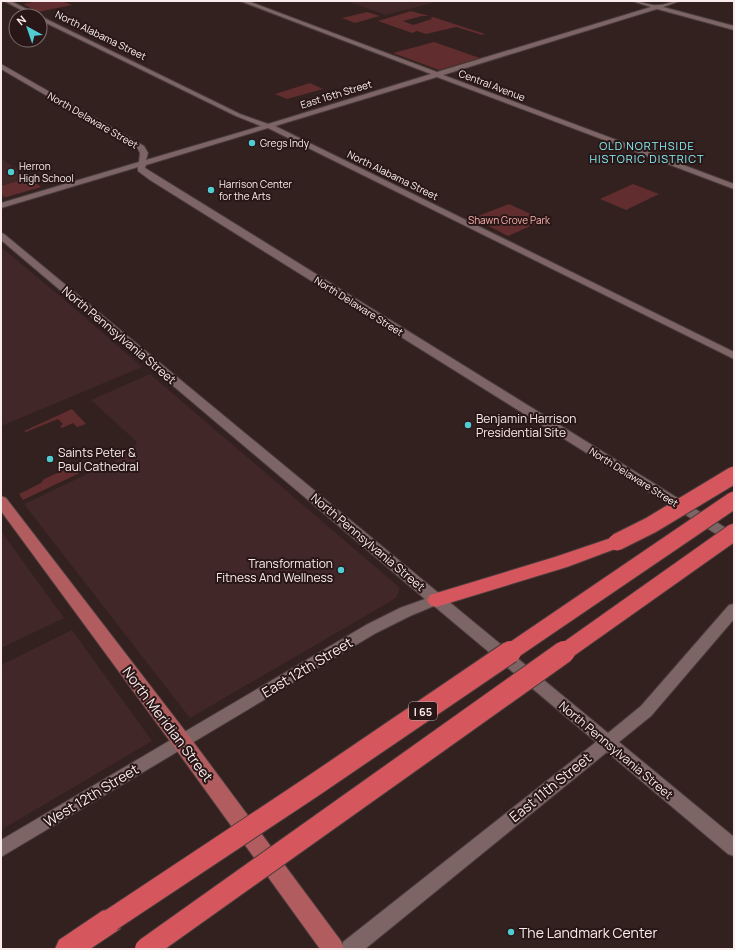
<svg xmlns="http://www.w3.org/2000/svg" width="735" height="950" viewBox="0 0 735 950" font-family="Manrope,sans-serif">
<style>
.built{fill:#412727}
.green{fill:#612d2e}
.lines{fill:none;stroke-linecap:round;stroke-linejoin:round}
.secondary-casing{stroke:#4b3c3c;stroke-width:2}
.primary-casing{stroke:#4b3c3c;stroke-width:2}
.highway-casing{stroke:#4b3c3c;stroke-width:2}
.secondary{fill:#7c6564;fill-rule:evenodd}
.primary{fill:#b15d60;fill-rule:evenodd}
.highway{fill:#d5575d;fill-rule:evenodd}
.highway-bridge-far1-casing{stroke:#4b3c3c;stroke-width:19;stroke-linecap:butt}
.highway-bridge-casing{stroke:#4b3c3c;stroke-width:24;stroke-linecap:butt}
.highway-bridge-far1{stroke:#d5575d;stroke-width:17}
.highway-bridge{stroke:#d5575d;stroke-width:22}
.poi-dot{fill:#51ccd3;stroke:#291717;stroke-width:1.5}
.labels{text-anchor:middle;dominant-baseline:central;stroke-width:4;stroke-linejoin:round;paint-order:stroke}
.far-street-label{font-size:10px;fill:#faecec;stroke:#291717}
.far-poi-label{font-size:10px;fill:#faecec;stroke:#291717;text-anchor:start}
.far-park-label{font-size:10px;fill:#fab0ae;stroke:#291717}
.far-neighbourhood-label{font-size:11px;letter-spacing:1px;fill:#84f0f6;stroke:#291717}
.shield{fill:#291717;stroke:#bbacac;stroke-width:1}
.shield-label{font-size:11px;font-weight:bold;fill:#faecec}
.street-label{font-size:12px;fill:#faecec;stroke:#291717}
.poi-label{font-size:12px;fill:#faecec;stroke:#291717;text-anchor:start}
.near-street-label{font-size:14px;fill:#faecec;stroke:#291717}
.near-poi-label{font-size:14px;fill:#faecec;stroke:#291717;text-anchor:start}
</style>
<rect width="100%" height="100%" fill="#332120"/>
<path class="built" d="M 346,1 L 435,1 L 436,2 L 386,15 Z
M 1,158 L 41,187 L 1,199 Z
M 1,247 L 68,303 L 142,367 L 1,426 Z
M 150,374 L 400,588 L 396,598 L 190,718 L 24,504 L 119,459 L 126,450 L 136,445 L 137,442 L 91,400 Z
M 1,531 L 64,618 L 1,648 Z
M 72,630 L 152,741 L 1,830 L 1,665 Z"/>
<path class="green" d="M 39,1 L 62,1 L 72,5 L 38,12 L 23,4 Z
M 411,11 L 429,16 L 422,16 L 403,21 L 413,25 L 432,19 L 430,18 L 433,17 L 485,34 L 482,35 L 456,27 L 426,34 L 417,31 L 412,33 L 378,21 Z
M 367,12 L 380,16 L 355,23 L 342,18 Z
M 434,42 L 474,56 L 480,58 L 439,70 L 393,53 Z
M 310,83 L 323,89 L 287,99 L 275,94 Z
M 29,178 L 41,187 L 6,197 L 1,195 L 1,186 Z
M 633,184 L 659,194 L 626,210 L 600,199 Z
M 509,204 L 544,220 L 508,236 L 473,218 Z
M 72,409 L 86,424 L 77,427 L 73,423 L 62,428 L 60,426 L 63,424 L 58,419 L 26,432 L 24,431 Z
M 80,463 L 83,464 L 88,469 L 23,500 L 19,494 L 41,483 L 44,479 Z"/>
<g class="lines">
<defs>
<path id="secondary" d="M 4,1 L 11,1 L 40,16 L 33,16 Z
M 240,1 L 248,1 L 437,72 L 651,7 L 632,1 C 641,1 650,6 658,5 C 665,5 672,1 680,1 L 663,7 L 734,26 L 734,30 L 657,9 L 443,75 L 734,184 L 734,189 L 437,77 L 275,126 L 734,352 L 734,359 L 268,128 L 146,165 L 145,168 L 734,533 L 734,544 L 729,542 L 150,180 L 138,171 L 138,167 L 1,208 L 1,203 L 139,162 L 140,153 L 138,149 L 1,69 L 1,64 L 144,146 L 148,153 L 146,160 L 261,126 L 236,116 L 40,20 L 40,16 L 240,114 L 268,124 L 431,74 Z
M 1,233 L 4,234 L 608,733 L 641,706 L 729,605 L 734,604 L 734,619 L 651,716 L 619,742 L 734,837 L 734,856 L 728,854 L 607,752 L 365,949 L 341,949 L 343,942 L 596,742 L 434,606 L 410,616 L 376,633 L 1,857 L 1,840 L 366,625 L 400,608 L 425,599 L 1,240 Z"/>
<path id="primary" d="M 1,496 L 6,498 L 189,736 L 341,941 L 344,949 L 320,949 L 175,748 L 1,511 Z"/>
<path id="highway" d="M 617,536 L 623,538 L 626,542 L 623,546 L 567,567 L 436,607 L 430,605 L 427,600 L 430,595 L 555,557 Z
M 111,908 L 120,911 L 123,920 L 120,929 L 90,949 L 55,949 L 59,940 L 102,911 Z"/>
</defs>
<use href="#secondary" class="secondary-casing"/>
<use href="#primary" class="primary-casing"/>
<use href="#highway" class="highway-casing"/>
<use href="#secondary" class="secondary"/>
<use href="#primary" class="primary"/>
<use href="#highway" class="highway"/>
<defs>
<path id="highway-bridge-far1" d="M 617,542 L 651,525 L 734,475
M 509,653 L 734,500
M 563,653 L 734,532"/>
<path id="highway-bridge" d="M 111,920 L 310,788 L 510,652
M 146,949 L 564,652"/>
</defs>
<use href="#highway-bridge-far1" class="highway-bridge-far1-casing"/>
<use href="#highway-bridge" class="highway-bridge-casing"/>
<use href="#highway-bridge-far1" class="highway-bridge-far1"/>
<use href="#highway-bridge" class="highway-bridge"/>
</g>
<g class="poi-dot">
<circle cx="252" cy="143" r="4"/>
<circle cx="11" cy="172" r="4"/>
<circle cx="211" cy="190" r="4"/>
<circle cx="468" cy="425" r="4"/>
<circle cx="50" cy="459" r="4"/>
<circle cx="341" cy="570" r="4"/>
<circle cx="511" cy="932" r="4"/>
</g>
<g class="labels">
<g class="far-street-label">
<text transform="translate(101 35) rotate(26)">North Alabama Street</text>
<text transform="translate(492 85) rotate(21)">Central Avenue</text>
<text transform="translate(336 94) rotate(-17)">East 16th Street</text>
<text transform="translate(93 120) rotate(30)">North Delaware Street</text>
<text transform="translate(393 175) rotate(26)">North Alabama Street</text>
<text transform="translate(359 306) rotate(32)">North Delaware Street</text>
<text transform="translate(634 477) rotate(32)">North Delaware Street</text>
</g>
<g class="far-poi-label">
<text x="260" y="143">Gregs Indy</text>
<text x="19" y="166">Herron<tspan x="19" dy="12">High School</tspan></text>
<text x="219" y="184">Harrison Center<tspan x="219" dy="12">for the Arts</tspan></text>
</g>
<g class="far-park-label">
<text x="509" y="220">Shawn Grove Park</text>
</g>
<g class="far-neighbourhood-label">
<text x="647" y="145">OLD NORTHSIDE<tspan x="647" dy="13">HISTORIC DISTRICT</tspan></text>
</g>
<rect class="shield" x="409" y="702" width="28" height="18" rx="3"/>
<g class="shield-label">
<text x="423" y="711">I 65</text>
</g>
<g class="street-label">
<text transform="translate(119 335) rotate(40)">North Pennsylvania Street</text>
<text transform="translate(368 542) rotate(40)">North Pennsylvania Street</text>
<text transform="translate(616 750) rotate(40)">North Pennsylvania Street</text>
</g>
<g class="poi-label">
<text x="476" y="418">Benjamin Harrison<tspan x="476" dy="14">Presidential Site</tspan></text>
<text x="58" y="452">Saints Peter &amp;<tspan x="58" dy="14">Paul Cathedral</tspan></text>
<text x="333" y="563" text-anchor="end">Transformation<tspan x="333" dy="14">Fitness And Wellness</tspan></text>
</g>
<g class="near-street-label">
<text transform="translate(307 667) rotate(-31)">East 12th Street</text>
<text transform="translate(168 724) rotate(53)">North Meridian Street</text>
<text transform="translate(550 787) rotate(-39)">East 11th Street</text>
<text transform="translate(91 795) rotate(-31)">West 12th Street</text>
</g>
<g class="near-poi-label">
<text x="519" y="932">The Landmark Center</text>
</g>
</g>
<rect width="735" height="950" fill="none" stroke="#faecec" stroke-width="4"/>
<g transform="translate(28 28) rotate(320)"><circle r="19" fill="#291717" stroke="#7d6c6c"/>
<path d="M0-3L7 15L0 10L-7 15Z" fill="#51ccd3"/>
<text y="-6" font-size="11" font-weight="bold" text-anchor="middle" fill="#faecec">N</text>
</g>
</svg>
